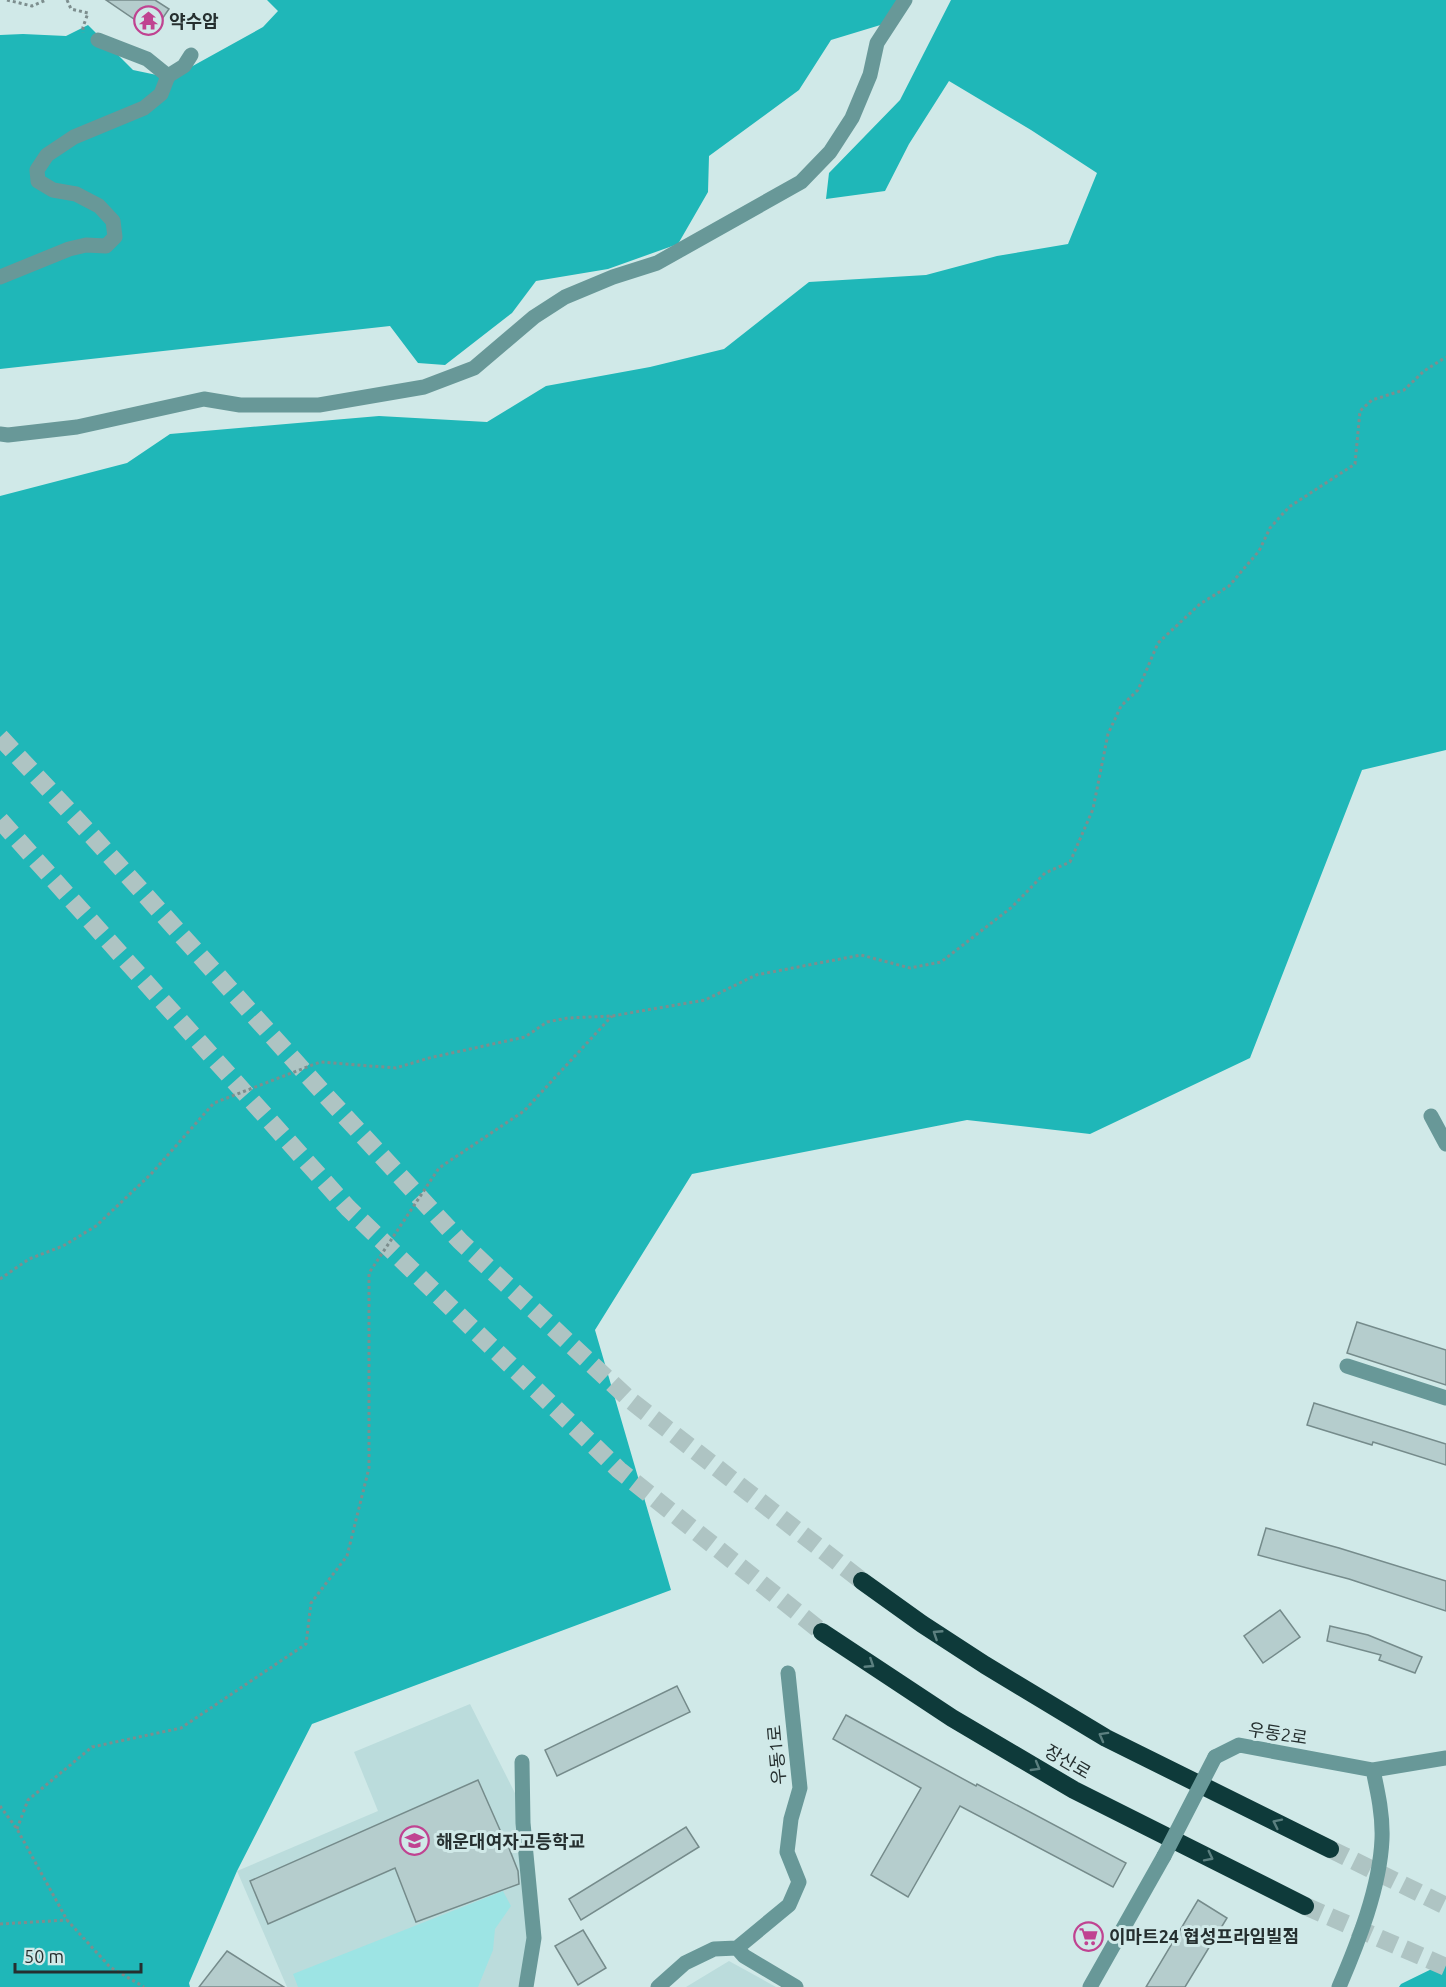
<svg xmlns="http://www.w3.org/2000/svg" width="1446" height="1987" viewBox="0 0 1446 1987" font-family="Ubuntu,'Noto Sans KR',sans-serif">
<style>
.built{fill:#bbdcdc}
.green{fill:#9de4e4}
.forest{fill:#1fb7b8}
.building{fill:#b5cdcd;stroke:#758b8b;stroke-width:1.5}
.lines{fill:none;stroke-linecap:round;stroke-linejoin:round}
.highway-tunnel{stroke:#aec4c3;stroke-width:18;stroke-dasharray:18 9;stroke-linecap:butt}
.path{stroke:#7d8e8e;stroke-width:3;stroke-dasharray:3 3;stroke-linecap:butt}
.minor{stroke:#689898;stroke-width:15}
.highway{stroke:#0e3a3a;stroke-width:18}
.minor-bridge{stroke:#689898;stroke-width:15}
.oneway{stroke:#5c8080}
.labels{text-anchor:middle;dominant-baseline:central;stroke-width:6;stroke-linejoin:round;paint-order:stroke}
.poi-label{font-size:18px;font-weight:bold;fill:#252f2f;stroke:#d0e9e8;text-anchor:start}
.street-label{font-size:18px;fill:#252f2f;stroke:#d0e9e8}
</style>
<rect width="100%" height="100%" fill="#d0e9e8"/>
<path class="built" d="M 470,1704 L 520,1803 L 530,1937 L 518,1987 L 287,1987 L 237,1871 L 378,1811 L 354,1752 Z
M 729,1961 L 776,1987 L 686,1987 Z"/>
<path class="green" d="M 503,1891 L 511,1906 L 495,1929 L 493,1950 L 478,1987 L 298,1987 L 293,1974 Z"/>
<path class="forest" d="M 267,0 L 911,0 L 887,23 L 831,40 L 799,90 L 709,156 L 708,192 L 678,244 L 608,269 L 536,281 L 512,313 L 445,365 L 418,363 L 390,326 L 0,369 L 0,35 L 23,34 L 66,36 L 88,25 L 133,70 L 171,78 L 263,27 L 278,11 Z
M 951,0 L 1446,0 L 1446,750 L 1362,770 L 1250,1058 L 1090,1134 L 967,1120 L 692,1174 L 595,1330 L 671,1590 L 312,1724 L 237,1871 L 189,1983 L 190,1987 L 0,1987 L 0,496 L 127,463 L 170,434 L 379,416 L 487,422 L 546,386 L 650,367 L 724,349 L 809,282 L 926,275 L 997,256 L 1068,244 L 1097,173 L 1031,130 L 949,81 L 909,144 L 885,191 L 826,199 L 829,173 L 900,100 Z
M 1446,1962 L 1446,1987 L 1399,1987 L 1401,1984 Z"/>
<path class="building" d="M 106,0 L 155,0 L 169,9 L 153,32 Z
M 1357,1322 L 1446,1350 L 1446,1385 L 1347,1353 Z
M 1314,1403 L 1446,1444 L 1446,1465 L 1373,1442 L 1372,1445 L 1307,1425 Z
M 1266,1528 L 1339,1548 L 1446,1581 L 1446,1611 L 1349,1579 L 1258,1555 Z
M 1280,1610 L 1300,1637 L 1263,1663 L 1244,1636 Z
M 1330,1626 L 1368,1635 L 1422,1657 L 1415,1673 L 1379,1660 L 1381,1655 L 1327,1641 Z
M 677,1686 L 690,1712 L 557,1776 L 545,1750 Z
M 846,1715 L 976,1786 L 977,1784 L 1126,1863 L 1113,1887 L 960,1806 L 908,1897 L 871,1875 L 921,1788 L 833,1739 Z
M 478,1780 L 504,1839 L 505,1838 L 518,1871 L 519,1884 L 416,1922 L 395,1868 L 268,1924 L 250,1881 Z
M 686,1827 L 699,1847 L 581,1920 L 569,1899 Z
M 1198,1900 L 1227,1918 L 1185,1987 L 1146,1987 Z
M 583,1930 L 606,1968 L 578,1985 L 555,1946 Z
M 227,1951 L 284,1987 L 199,1987 Z"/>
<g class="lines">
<path class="highway-tunnel" d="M 0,737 L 93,837 L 328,1098 L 460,1241 L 630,1400 L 862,1581
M 0,820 L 348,1208 L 619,1470 L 822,1632
M 1330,1849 L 1446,1906
M 1305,1906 L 1446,1967"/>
<path class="path" d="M 7,0 L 32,6 L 46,0
M 67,0 L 71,9 L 88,13 L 83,27 L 83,33
M 0,1279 L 29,1259 L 63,1246 L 96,1226 L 151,1174 L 214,1103 L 320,1062 L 396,1068 L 429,1058 L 525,1037 L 547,1022 L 568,1018 L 612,1016 L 705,1000 L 756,975 L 861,955 L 910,968 L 941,962 L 1012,907 L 1045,873 L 1070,862 L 1093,809 L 1108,734 L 1121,706 L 1138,690 L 1158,643 L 1200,604 L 1229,586 L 1259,551 L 1270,528 L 1289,507 L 1355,464 L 1360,411 L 1372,400 L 1404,390 L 1424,371 L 1446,357
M 0,1806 L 17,1829 L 67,1920 L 110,1967 L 144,1987
M 17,1829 L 28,1800 L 92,1747 L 181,1728 L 306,1644 L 311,1603 L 347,1556 L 369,1468 L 369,1273 L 439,1168 L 524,1111 L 612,1016
M 0,1924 L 67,1920"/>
<path class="minor" d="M 168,76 L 184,66 L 191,55
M 0,277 L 69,249 L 86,245 L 106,246 L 115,237 L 113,221 L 99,206 L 76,194 L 53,190 L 38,181 L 37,170 L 47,155 L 74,137 L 144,108 L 161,94 L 168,76 L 147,59 L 98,40
M 0,434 L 8,435 L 77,427 L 204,399 L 240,405 L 319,405 L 424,387 L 474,368 L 534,317 L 565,297 L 613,277 L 657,263 L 801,182 L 830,152 L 852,118 L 870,75 L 877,43 L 905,0
M 1431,1116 L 1446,1144
M 1347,1366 L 1446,1398
M 1215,1757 L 1239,1745 L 1373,1770 C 1378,1793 1383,1816 1382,1839 C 1380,1887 1358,1943 1339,1987
M 522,1762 L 523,1823 L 534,1938 L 526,1987
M 1373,1770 L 1446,1758
M 737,1948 L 789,1905 L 799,1882 L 787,1852 L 791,1819 L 800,1788 L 788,1673
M 658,1987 L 685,1963 L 714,1949 L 737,1948 L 744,1956 L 796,1987
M 1090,1987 L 1164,1856"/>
<path class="highway" d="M 862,1581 L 922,1624 L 985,1665 L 1106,1738 L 1330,1849
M 822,1632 L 952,1718 L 1074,1790 L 1305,1906"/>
<path class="minor-bridge" d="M 1164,1856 L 1215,1757"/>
</g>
<defs><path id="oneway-chevron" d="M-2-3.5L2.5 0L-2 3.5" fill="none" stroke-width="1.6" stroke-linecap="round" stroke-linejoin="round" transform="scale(1.5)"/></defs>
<g class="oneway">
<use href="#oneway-chevron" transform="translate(937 1634) rotate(-147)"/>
<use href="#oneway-chevron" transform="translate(870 1664) rotate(33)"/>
<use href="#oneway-chevron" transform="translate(1103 1736) rotate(-151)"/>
<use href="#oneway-chevron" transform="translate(1036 1767) rotate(30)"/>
<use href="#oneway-chevron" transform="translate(1277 1823) rotate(-154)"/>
<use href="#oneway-chevron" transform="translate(1209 1857) rotate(27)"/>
</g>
<defs>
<symbol id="temple-ring" viewBox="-11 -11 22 22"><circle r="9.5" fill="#d0e9e8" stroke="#c04391" stroke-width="1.5"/><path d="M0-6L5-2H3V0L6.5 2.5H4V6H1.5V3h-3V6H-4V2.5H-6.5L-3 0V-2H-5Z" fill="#c04391"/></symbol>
<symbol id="school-ring" viewBox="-11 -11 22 22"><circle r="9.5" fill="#d0e9e8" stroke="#c04391" stroke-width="1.5"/><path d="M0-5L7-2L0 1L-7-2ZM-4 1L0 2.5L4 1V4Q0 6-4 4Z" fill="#c04391"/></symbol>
<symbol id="supermarket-ring" viewBox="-11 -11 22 22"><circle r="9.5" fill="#d0e9e8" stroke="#c04391" stroke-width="1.5"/><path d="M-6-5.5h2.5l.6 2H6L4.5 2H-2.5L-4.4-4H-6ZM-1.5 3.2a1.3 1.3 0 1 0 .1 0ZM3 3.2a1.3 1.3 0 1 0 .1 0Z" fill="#c04391"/></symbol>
</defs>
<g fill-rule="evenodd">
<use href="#temple-ring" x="132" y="4" width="33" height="33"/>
<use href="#school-ring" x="398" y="1824" width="33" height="33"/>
<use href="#supermarket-ring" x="1072" y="1920" width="33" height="33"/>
</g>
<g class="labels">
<g class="poi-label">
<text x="169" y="21">약수암</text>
<text x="436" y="1841">해운대여자고등학교</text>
<text x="1109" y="1936">이마트24 협성프라임빌점</text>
</g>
<g class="street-label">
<text transform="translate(1278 1733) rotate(9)">우동2로</text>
<text transform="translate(776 1755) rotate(-95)">우동1로</text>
<text transform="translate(1068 1761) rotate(30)">장산로</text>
</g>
</g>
<path d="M15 1963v9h126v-9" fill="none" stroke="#252f2f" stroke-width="3"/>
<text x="24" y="1963" font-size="18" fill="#252f2f" stroke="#d0e9e8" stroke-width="4.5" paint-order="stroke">50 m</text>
</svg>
